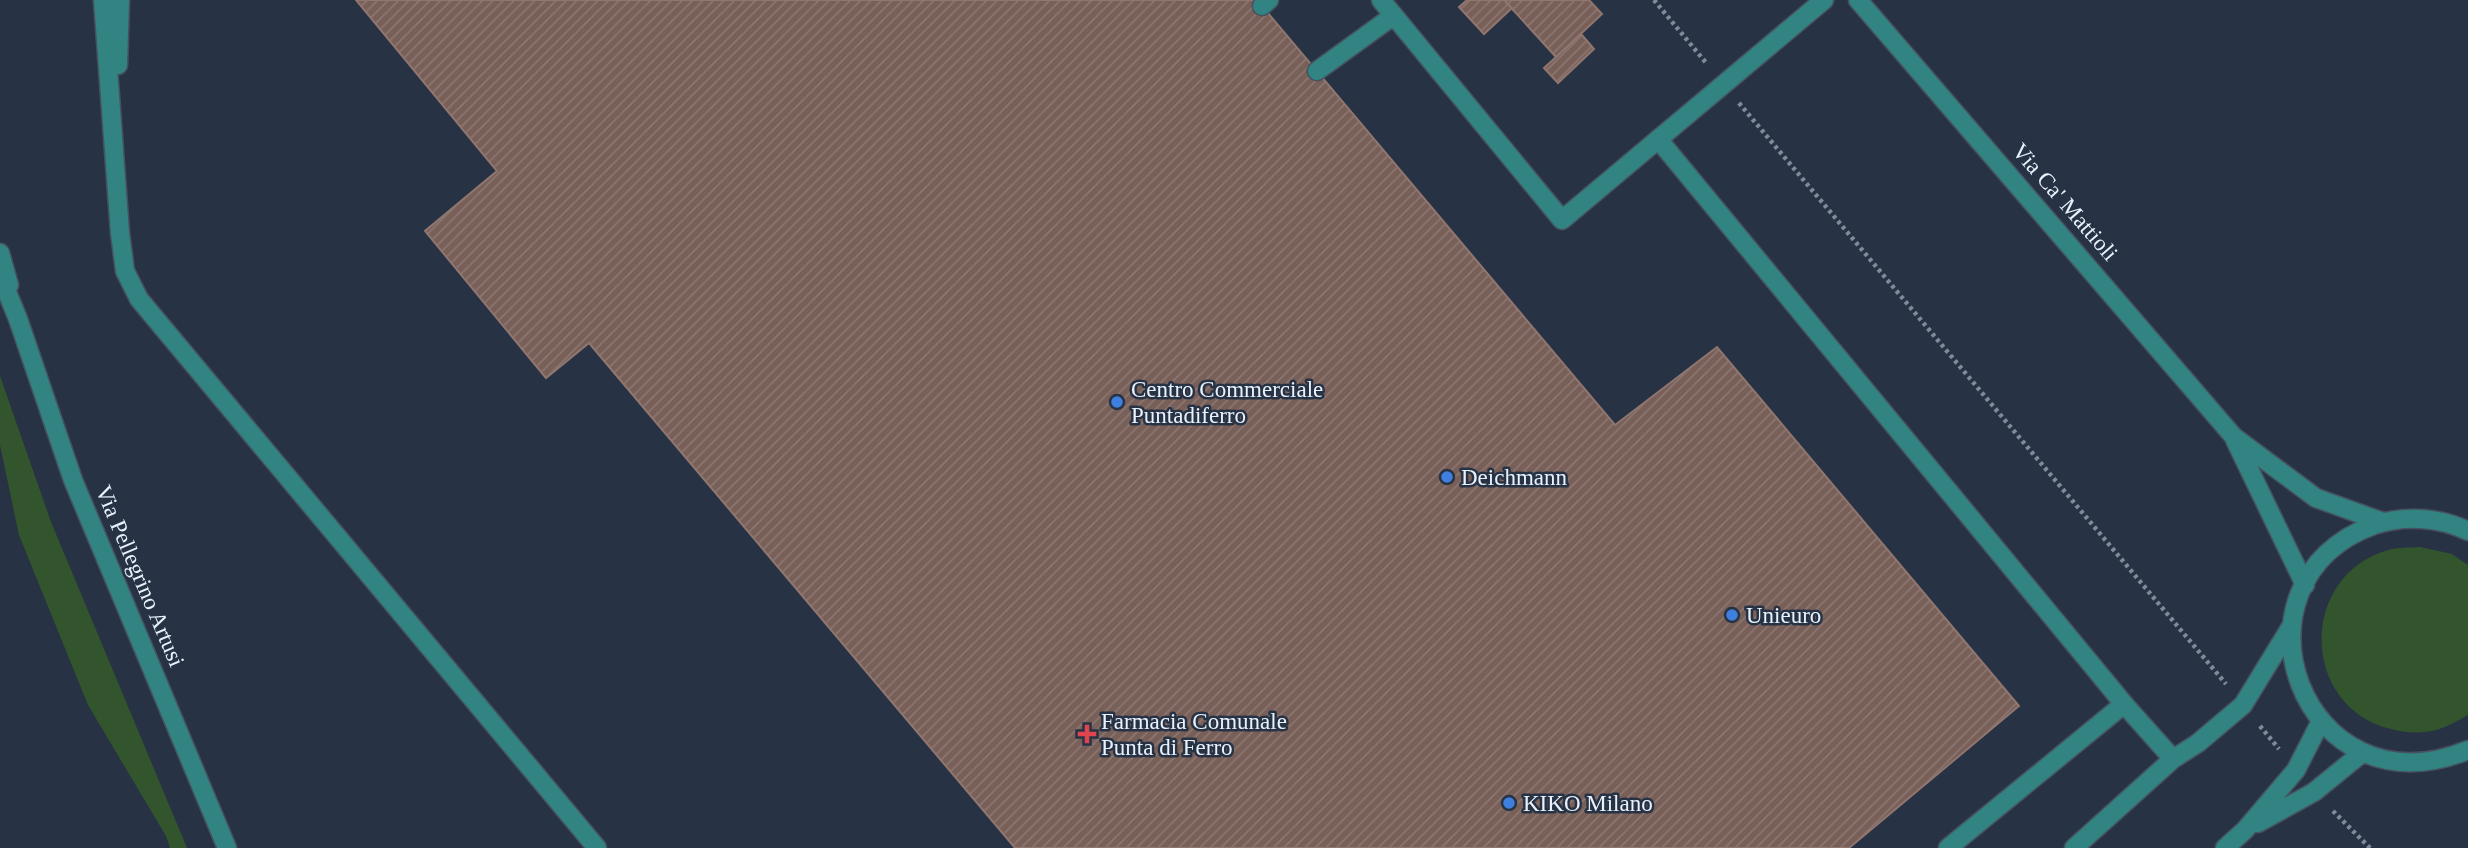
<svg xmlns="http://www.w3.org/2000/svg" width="2468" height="848" viewBox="0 0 2468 848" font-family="'Times New Roman',serif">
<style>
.grass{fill:#32552d}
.building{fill:url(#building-hatch);stroke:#90766f;stroke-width:2}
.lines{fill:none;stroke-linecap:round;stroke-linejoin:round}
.minor-casing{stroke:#465161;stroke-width:21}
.path{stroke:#808a99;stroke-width:4.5;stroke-dasharray:3.5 3.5;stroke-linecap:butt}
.minor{stroke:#318481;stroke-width:18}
.shop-dot{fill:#3f7fe0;stroke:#273344;stroke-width:2.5}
.health-dot{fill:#e0444e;stroke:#273344;stroke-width:2.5}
.labels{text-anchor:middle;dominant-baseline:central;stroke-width:5;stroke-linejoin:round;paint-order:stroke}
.street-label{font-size:23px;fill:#e9f1fc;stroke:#273344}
.poi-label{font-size:23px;fill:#e9f1fc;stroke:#273344;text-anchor:start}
</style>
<defs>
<pattern id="building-hatch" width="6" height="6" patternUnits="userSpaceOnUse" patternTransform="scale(1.75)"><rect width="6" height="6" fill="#785f58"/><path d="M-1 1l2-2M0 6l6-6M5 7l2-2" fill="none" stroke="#8b7671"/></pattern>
</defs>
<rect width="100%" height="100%" fill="#273344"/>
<path class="grass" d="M 0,376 L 51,522 L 187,848 L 170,848 L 166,836 L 88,705 L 19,535 L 0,445 Z
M 2420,547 L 2452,554 L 2468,565 L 2468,715 C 2459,720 2449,726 2439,729 C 2424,734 2406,733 2391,729 C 2300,707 2298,576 2388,550 C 2398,547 2410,548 2420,547 Z"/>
<path class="building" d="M 356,0 L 1257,0 L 1615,425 L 1717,347 L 2019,706 L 1849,848 L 1015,848 L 589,343 L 546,378 L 425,231 L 497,171 Z
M 1467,0 L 1504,0 L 1512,8 L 1484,34 L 1459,7 Z
M 1504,0 L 1589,0 L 1602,14 L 1556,57 Z
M 1581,34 L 1594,49 L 1558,83 L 1544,68 Z"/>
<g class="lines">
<defs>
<path id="minor" d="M 103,0 L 120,233 L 125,271 L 139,299 L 597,848
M 1381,0 L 1562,220 L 1824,0
M 1858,0 L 2234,437 L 2316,498 L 2383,522
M 1262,6 L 1269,0
M 118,65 L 120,0
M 1317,71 L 1393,16
M 1658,139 L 2124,704 L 2173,759 L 2198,743 L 2243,705 L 2292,625
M 0,253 L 9,285
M 0,275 L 18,319 L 73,480 L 227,848
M 2235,440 L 2305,585
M 2468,531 C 2439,517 2404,515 2374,525 C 2218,582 2302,818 2468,750
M 2258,823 L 2314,792 L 2362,753
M 1948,848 L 2124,704
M 2074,848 L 2173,759
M 2225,848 L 2245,830 L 2296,770 L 2321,721"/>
</defs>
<use href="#minor" class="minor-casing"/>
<path class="path" d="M 1654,0 L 1707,64
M 1739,103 L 2226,684
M 2260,726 L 2279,749
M 2333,811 L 2370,848"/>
<use href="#minor" class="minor"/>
</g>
<g class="shop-dot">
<circle cx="1117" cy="402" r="7"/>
<circle cx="1447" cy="477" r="7"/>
<circle cx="1732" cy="615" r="7"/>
<circle cx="1509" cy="803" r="7"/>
</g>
<path class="health-dot" d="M1083.5 723.5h7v7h7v7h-7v7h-7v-7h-7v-7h7z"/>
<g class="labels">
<g class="street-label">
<text transform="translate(2065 202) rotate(49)">Via Ca' Mattioli</text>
<text transform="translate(140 576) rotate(67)">Via Pellegrino Artusi</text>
</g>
<g class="poi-label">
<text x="1131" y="389">Centro Commerciale<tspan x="1131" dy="26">Puntadiferro</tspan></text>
<text x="1461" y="477">Deichmann</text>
<text x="1746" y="615">Unieuro</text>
<text x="1101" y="721">Farmacia Comunale<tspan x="1101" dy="26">Punta di Ferro</tspan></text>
<text x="1523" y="803">KIKO Milano</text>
</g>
</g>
</svg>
